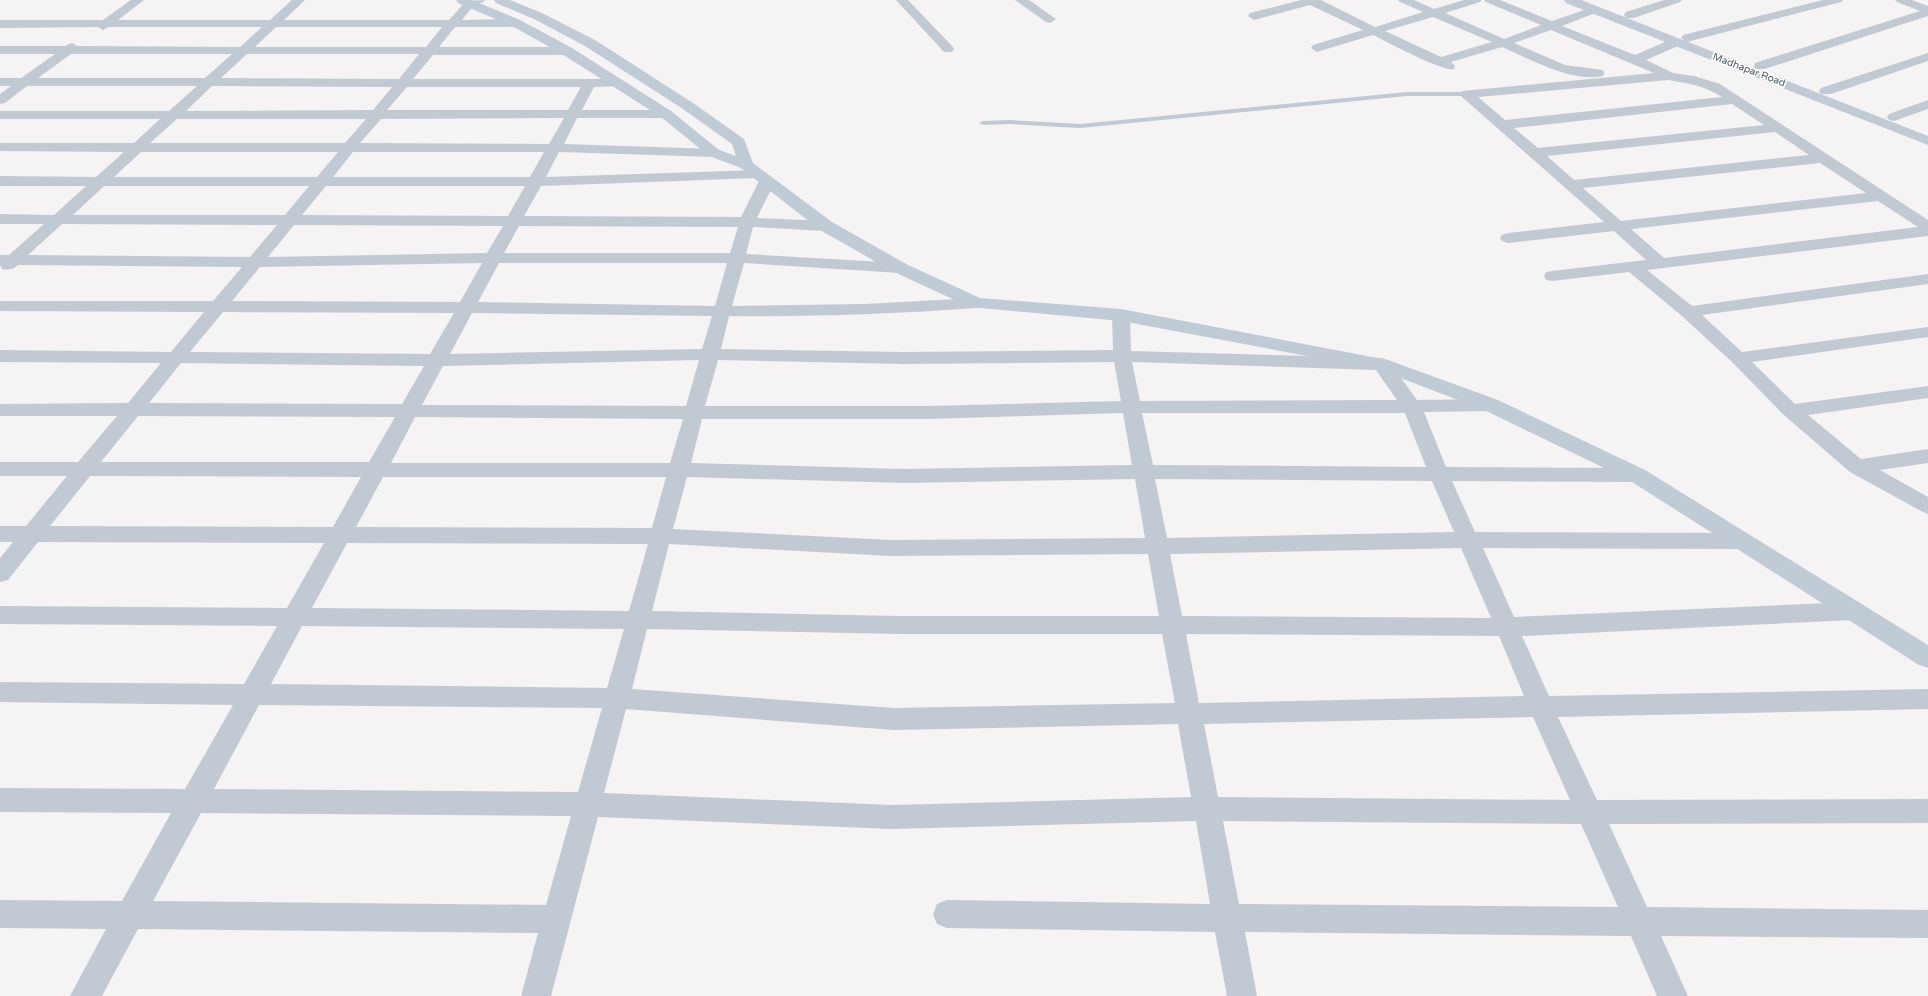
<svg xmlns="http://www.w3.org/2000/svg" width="1928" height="996" viewBox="0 0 1928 996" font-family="'Varela Round',sans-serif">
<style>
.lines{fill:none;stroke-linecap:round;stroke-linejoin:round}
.lane{fill:#c1cad2;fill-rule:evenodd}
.street{fill:#c1cad2;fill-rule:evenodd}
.secondary{fill:#c1cbd6;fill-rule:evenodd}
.labels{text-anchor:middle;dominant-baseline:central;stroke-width:3.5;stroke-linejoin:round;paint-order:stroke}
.far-street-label{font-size:10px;fill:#4a5661;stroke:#fff}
</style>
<rect width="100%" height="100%" fill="#f5f3f3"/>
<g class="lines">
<path class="lane" d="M 1407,92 L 1467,92 L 1470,94 L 1467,96 L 1407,96 L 1080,128 L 1009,124 L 983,125 L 979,123 L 983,121 L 1009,120 L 1080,124 Z"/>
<path class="street" d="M 131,0 L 144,0 L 118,20 L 270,20 L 292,0 L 305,0 L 284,20 L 449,20 L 466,1 L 485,0 L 483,2 L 474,5 L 462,20 L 516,19 L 522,23 L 516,27 L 455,27 L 439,47 L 567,47 L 573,51 L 567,55 L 433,55 L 413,79 L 617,79 L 622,80 L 624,83 L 622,86 L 594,87 L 582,110 L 666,110 L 671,111 L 673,114 L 671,117 L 666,118 L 577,118 L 564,144 L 714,149 L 719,150 L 721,153 L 719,156 L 714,157 L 559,152 L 546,177 L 758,170 L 763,171 L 765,174 L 763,177 L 758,178 L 541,186 L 524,216 L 741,217 L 759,181 L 762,178 L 772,178 L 775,181 L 757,218 L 826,221 L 832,223 L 834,226 L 832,229 L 826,231 L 753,227 L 746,254 L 900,263 L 906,264 L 908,268 L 906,272 L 900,273 L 744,263 L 732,306 L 865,304 L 976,298 L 982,299 L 985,303 L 982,307 L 976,308 C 894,314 812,317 729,316 L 721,349 L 904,352 L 1113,350 L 1112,315 L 1115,311 L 1121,310 L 1127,311 L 1130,315 L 1131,351 L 1381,358 L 1388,360 L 1417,400 L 1491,399 L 1498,401 L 1501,405 L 1498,409 L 1491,411 L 1424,412 L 1446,467 L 1637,468 L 1644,470 L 1647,475 L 1644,480 L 1637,482 L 1452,481 L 1475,532 L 1739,533 L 1747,535 L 1750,541 L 1747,547 L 1739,549 L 1483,548 L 1514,617 L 1852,602 L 1860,605 L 1864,611 L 1860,617 L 1852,620 L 1522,636 L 1549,696 L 1928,689 L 1928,709 L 1558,717 L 1597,800 L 1928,799 L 1928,823 L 1609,824 L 1647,907 L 1928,910 L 1928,938 L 1661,936 L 1688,996 L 1657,996 L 1631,936 L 1245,932 L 1257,996 L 1227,996 L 1215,932 L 947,928 L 937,924 L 933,914 L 937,904 L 947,900 L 1210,904 L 1196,821 L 892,829 L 598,817 L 551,996 L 521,996 L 538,933 L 138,929 L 102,996 L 70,996 L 106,929 L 0,928 L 0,900 L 122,901 L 171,813 L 0,812 L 0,788 L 185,789 L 233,705 L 0,702 L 0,682 L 244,684 L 277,626 L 0,624 L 0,606 L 287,608 L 324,543 L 38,542 L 8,580 L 0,582 L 0,558 L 13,542 L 0,542 L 0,526 L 26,526 L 67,476 L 0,476 L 0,462 L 78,462 L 117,416 L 0,416 L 0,404 L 128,403 L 161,363 L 0,362 L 0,350 L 171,352 L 204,312 L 0,311 L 0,301 L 213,301 L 242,267 L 18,265 C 13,270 9,270 2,269 L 0,265 L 0,255 L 9,255 L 44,224 L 0,224 L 0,214 L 54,215 L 86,186 L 0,186 L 0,176 L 96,177 L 124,152 L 0,151 L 0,143 L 134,143 L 160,119 L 0,119 L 0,111 L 169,111 L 197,86 L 27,86 L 5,103 L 0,104 L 0,94 L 11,86 L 0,86 L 0,78 L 21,78 L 55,54 L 0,54 L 0,46 L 65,46 L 72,43 L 78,46 L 240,47 L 262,27 L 109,27 L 103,30 L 98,27 L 0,28 L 0,20 L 103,20 ZM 276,27 L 442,27 L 426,47 L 255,47 ZM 71,54 L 232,54 L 205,78 L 38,78 ZM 247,54 L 419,54 L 399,79 L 221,78 ZM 212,86 L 392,87 L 373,110 L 186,111 ZM 407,87 L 581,87 L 568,110 L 387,110 ZM 564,118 L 549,144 L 360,143 L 381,119 ZM 177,119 L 366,119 L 345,143 L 150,143 ZM 141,152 L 338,152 L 317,177 L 114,177 ZM 353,152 L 544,152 L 530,177 L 333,177 ZM 104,186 L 309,186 L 285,215 L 73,215 ZM 326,186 L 525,186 L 508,216 L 302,215 ZM 62,224 L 277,225 L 250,257 L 28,255 ZM 294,225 L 503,226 L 487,253 L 268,257 ZM 519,226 L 738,227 L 730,253 L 504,253 ZM 482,263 L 460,302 L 232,301 L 260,267 ZM 499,263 L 727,263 L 715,306 L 478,302 ZM 223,312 L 454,313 L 430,354 L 190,352 ZM 472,313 L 712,316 L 702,349 L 450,354 ZM 699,360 L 686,406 L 422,405 L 443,366 ZM 718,360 L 904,364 L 1114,362 L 1121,401 L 928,406 L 705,406 ZM 1132,362 L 1376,370 L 1397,400 L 1140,401 ZM 181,363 L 424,366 L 402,404 L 149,403 ZM 1123,413 L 1132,465 L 904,469 L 691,463 L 702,419 L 928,419 ZM 1142,413 L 1405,413 L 1426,467 L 1153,465 ZM 138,416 L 395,417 L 369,462 L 101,462 ZM 415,417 L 683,419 L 670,463 L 391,463 ZM 90,476 L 361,477 L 333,527 L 50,526 ZM 383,477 L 666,477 L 652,528 L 356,527 ZM 687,477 L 904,483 L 1135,479 L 1145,538 L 891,540 L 673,529 ZM 1155,479 L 1432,481 L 1454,532 L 1167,538 ZM 347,543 L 648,544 L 629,611 L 312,608 ZM 669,544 L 891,556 L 1148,554 L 1159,616 L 900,616 L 652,611 ZM 1461,548 L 1491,618 L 1182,616 L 1170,554 ZM 302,626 L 624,629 L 607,688 L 271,684 ZM 647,629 L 900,634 L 1162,634 L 1175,703 L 894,708 L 632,689 ZM 1186,634 L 1499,636 L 1524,696 L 1199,703 ZM 259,705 L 602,708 L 578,792 L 214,789 ZM 626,709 L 894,730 L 1178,724 L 1191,797 L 892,805 L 604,793 ZM 1533,717 L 1570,800 L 1218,797 L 1204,724 ZM 201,813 L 571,816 L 546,905 L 153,901 ZM 1223,821 L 1581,824 L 1618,907 L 1239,904 Z
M 896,0 L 908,0 L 952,46 L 954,49 L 952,52 L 944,52 Z
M 1015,0 L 1029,0 L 1056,19 L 1050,23 L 1046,22 Z
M 1301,0 L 1321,0 L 1375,27 L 1423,12 L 1400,2 L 1398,0 L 1414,0 L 1434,9 L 1464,0 L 1482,0 L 1480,2 L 1445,13 L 1504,39 L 1541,25 L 1486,2 L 1484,0 L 1500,0 L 1552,21 L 1590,8 L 1598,8 L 1600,10 L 1598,12 L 1562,26 L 1635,55 L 1672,39 L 1680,39 L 1682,42 L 1680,45 L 1646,60 L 1673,73 L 1694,76 L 1720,84 L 1928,220 L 1928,236 L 1647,270 L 1692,306 L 1928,274 L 1928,284 L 1702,315 L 1742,352 L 1928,327 L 1928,337 L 1752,362 L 1795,404 L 1928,386 L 1928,398 L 1808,415 L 1861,459 L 1928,449 L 1928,463 L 1880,470 L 1928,497 L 1928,514 L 1921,511 L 1850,472 L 1784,415 L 1732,362 L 1682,316 L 1629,272 L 1552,281 L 1546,280 L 1544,276 L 1546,272 L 1552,271 L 1646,260 L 1614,231 L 1508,243 L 1502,241 L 1500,238 L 1502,235 L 1508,233 L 1604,222 L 1462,97 L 1460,94 L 1462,91 L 1654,73 L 1551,30 L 1514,43 L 1565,65 L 1603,70 L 1604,73 L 1603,76 C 1572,83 1530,59 1502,47 L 1451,62 L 1455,66 L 1454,69 C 1442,72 1388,42 1373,35 L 1317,52 L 1311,48 L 1313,45 L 1363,30 L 1310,5 L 1254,20 L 1248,16 L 1250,13 ZM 1433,17 L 1492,42 L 1441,57 L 1385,31 ZM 1668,80 C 1688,83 1705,86 1722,97 L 1505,120 L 1478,97 ZM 1732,104 L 1764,125 L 1538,148 L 1514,128 ZM 1775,132 L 1809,155 L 1574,180 L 1547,156 ZM 1820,163 L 1866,193 L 1621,221 L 1583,188 ZM 1878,201 L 1918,227 L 1664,258 L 1631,229 Z
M 1664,0 L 1682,0 L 1680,2 L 1634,18 L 1626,18 L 1624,15 L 1626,12 Z
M 1823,0 L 1843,0 L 1841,2 L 1687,42 L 1681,38 L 1683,35 Z
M 1895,0 L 1912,0 L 1928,6 L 1928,16 L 1765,69 L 1755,69 L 1754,66 L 1755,63 L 1920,11 L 1897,2 Z
M 1928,53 L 1928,61 L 1831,94 L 1821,94 L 1819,91 L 1821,88 Z
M 1928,100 L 1928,109 L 1894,121 L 1889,120 L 1887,117 L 1889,114 Z"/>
<path class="secondary" d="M 456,0 L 472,0 L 520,20 L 572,48 L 671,111 L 719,150 L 736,156 L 732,144 L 683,109 L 585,46 L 534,19 L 496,3 L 494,0 L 510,0 L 542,13 L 595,40 L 693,103 L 744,139 L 753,163 L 832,222 L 906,264 L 980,298 L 1121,309 L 1388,360 L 1498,400 L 1645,470 L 1928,645 L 1928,668 L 1919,665 L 1629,480 L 1484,410 L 1377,369 L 1121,321 L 970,307 L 894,272 L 820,230 L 741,168 L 709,156 L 661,117 L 562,54 L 512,26 L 458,3 Z
M 1564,0 L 1581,0 L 1928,136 L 1928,145 L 1566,3 Z"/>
</g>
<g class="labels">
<g class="far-street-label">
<text transform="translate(1749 70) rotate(21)">Madhapar Road</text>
</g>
</g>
</svg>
